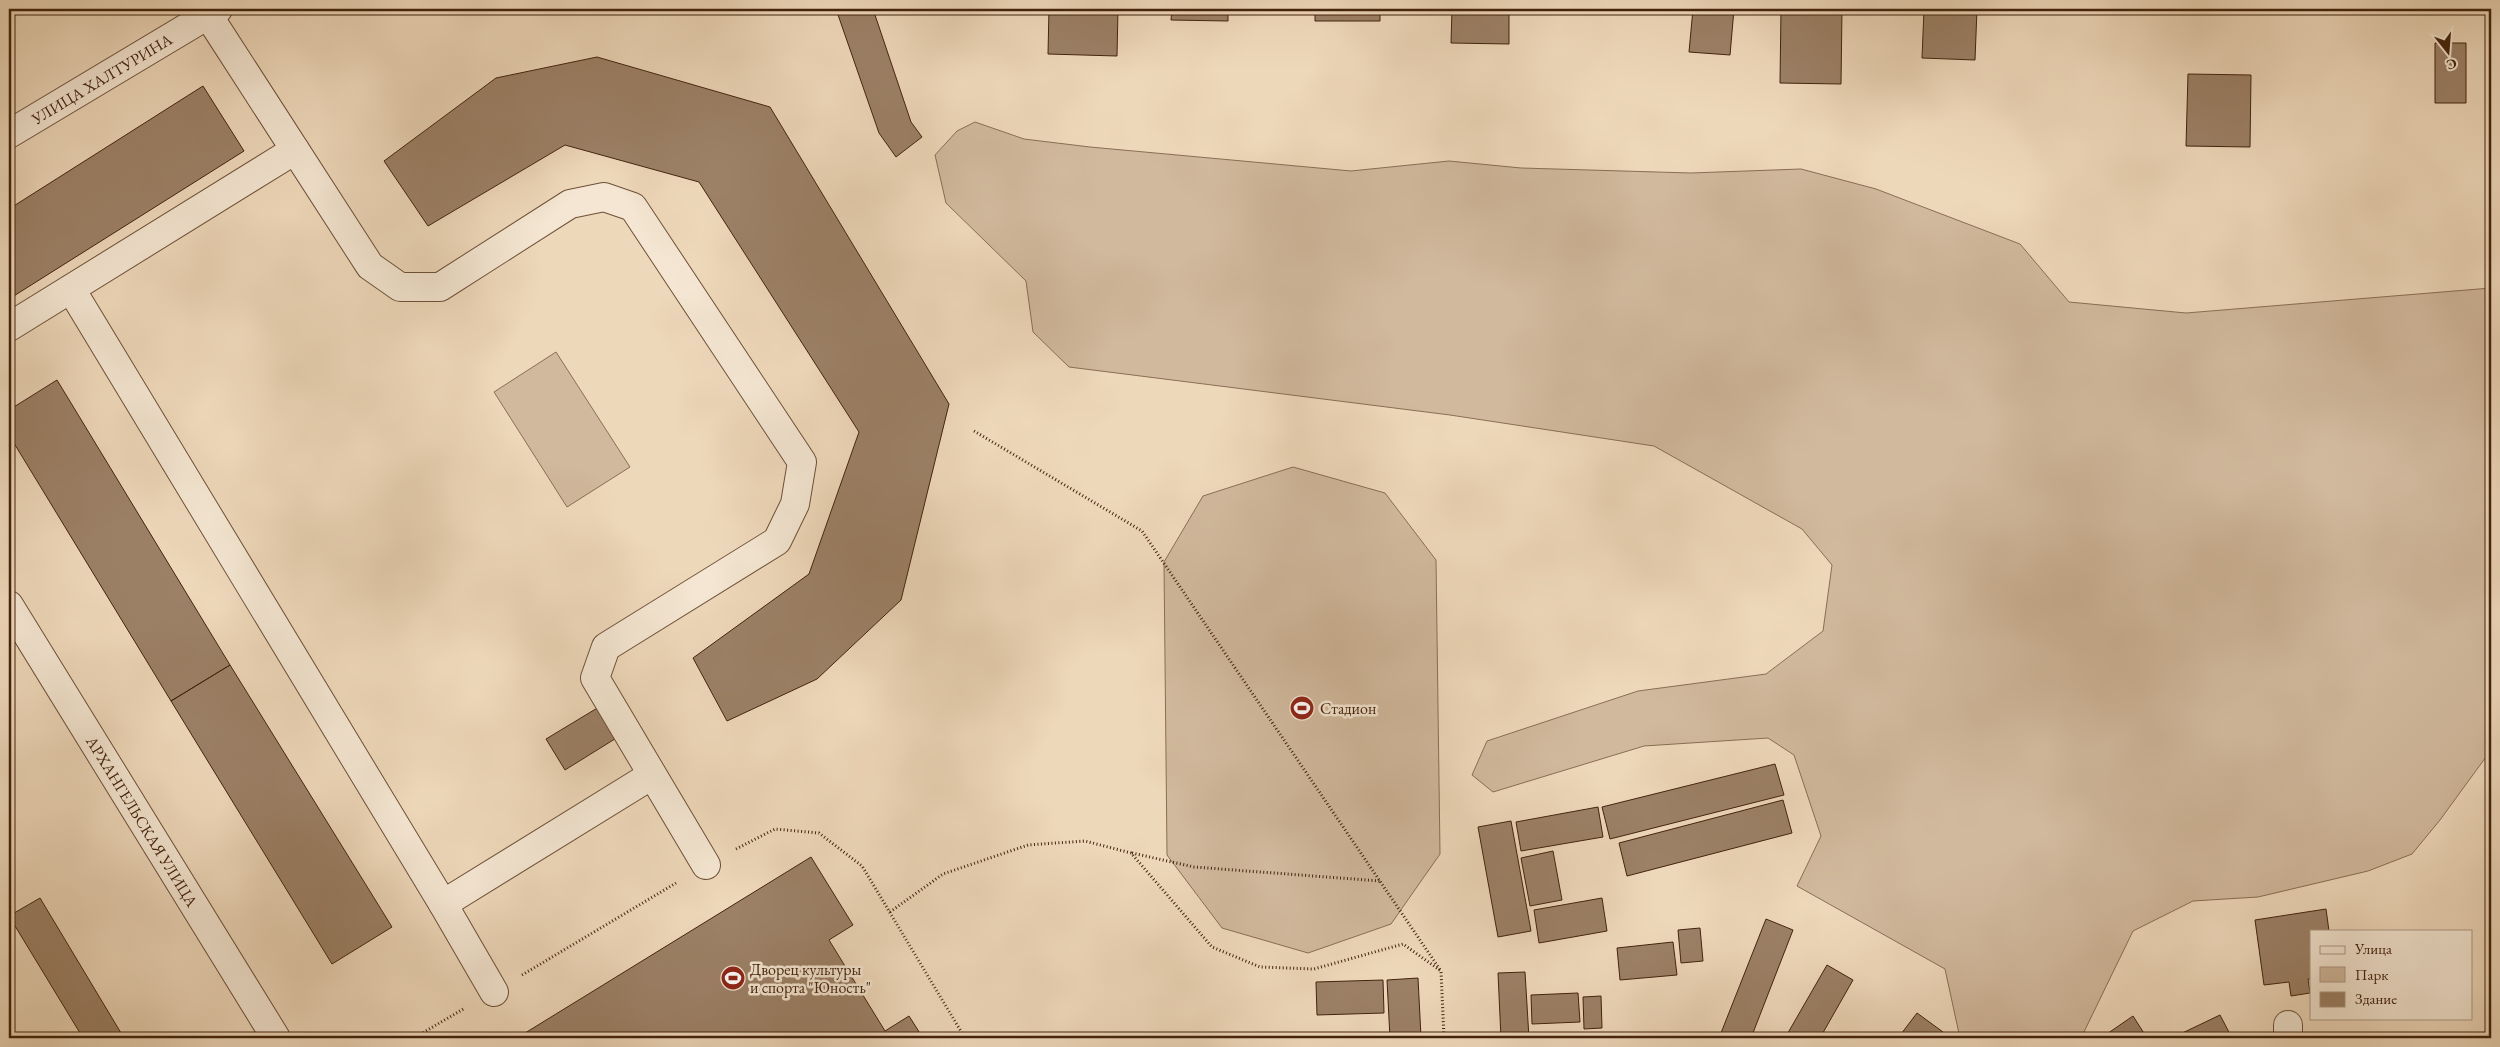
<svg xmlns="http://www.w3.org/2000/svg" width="2500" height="1047" viewBox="0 0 2500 1047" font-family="'EB Garamond',serif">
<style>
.green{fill:#d1b99d;stroke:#8a6e55}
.building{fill:#9c8167;stroke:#43230d}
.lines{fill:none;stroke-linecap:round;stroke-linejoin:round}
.minor-casing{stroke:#6e5038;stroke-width:30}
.path{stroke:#43230d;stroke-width:3;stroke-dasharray:1 2.5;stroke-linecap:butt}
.minor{stroke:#f4e6d2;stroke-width:28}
.labels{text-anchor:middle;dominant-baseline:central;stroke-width:5;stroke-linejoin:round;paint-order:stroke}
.street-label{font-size:16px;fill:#43230d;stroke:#f4e6d2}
.poi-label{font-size:16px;fill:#43230d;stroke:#f4e6d2;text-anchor:start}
</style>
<rect width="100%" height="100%" fill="#eed8ba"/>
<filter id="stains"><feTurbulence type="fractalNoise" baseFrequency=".004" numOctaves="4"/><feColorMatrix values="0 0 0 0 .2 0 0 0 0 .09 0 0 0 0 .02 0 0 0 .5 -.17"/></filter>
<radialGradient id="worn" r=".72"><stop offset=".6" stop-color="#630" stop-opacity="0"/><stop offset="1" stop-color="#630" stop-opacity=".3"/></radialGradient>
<path class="green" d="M 975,122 L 1024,139 L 1090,147 L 1351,171 L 1449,161 L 1521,168 L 1691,173 L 1801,169 L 1876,189 L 2020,244 L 2069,302 L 2186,313 L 2491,288 L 2491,750 L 2440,820 L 2412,854 L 2368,871 L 2258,897 L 2193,901 L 2133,931 L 2081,1038 L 1960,1038 L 1945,969 L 1797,886 L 1821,836 L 1794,755 L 1768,738 L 1644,746 L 1493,792 L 1472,775 L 1487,741 L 1638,691 L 1766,674 L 1823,631 L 1832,565 L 1802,529 L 1654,446 L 1450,415 L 1069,367 L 1033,332 L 1026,281 L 946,203 L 935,155 L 957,131 Z
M 556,352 L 630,467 L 567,507 L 494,392 Z
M 1293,467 L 1385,493 L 1436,560 L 1440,854 L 1391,924 L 1308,953 L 1222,928 L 1167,855 L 1164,562 L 1203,496 Z"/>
<path class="building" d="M 836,9 L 873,9 L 911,122 L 922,137 L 896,157 L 879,133 Z
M 1049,9 L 1118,9 L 1117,56 L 1048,54 Z
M 1172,9 L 1228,9 L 1228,21 L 1171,20 Z
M 1315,9 L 1380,9 L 1380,21 L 1315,21 Z
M 1452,9 L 1509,9 L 1509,44 L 1451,43 Z
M 1693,9 L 1734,9 L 1730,55 L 1689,52 Z
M 1781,9 L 1842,9 L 1841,84 L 1780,83 Z
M 1924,9 L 1977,9 L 1975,60 L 1922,58 Z
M 2435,43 L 2466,43 L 2466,103 L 2435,103 Z
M 597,57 L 770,107 L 949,404 L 901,600 L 817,679 L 727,721 L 693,658 L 809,574 L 859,432 L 699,182 L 565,145 L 428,226 L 384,161 L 496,78 Z
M 2188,74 L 2251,75 L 2250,147 L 2186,146 Z
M 203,86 L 244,151 L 9,299 L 9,209 Z
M 57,380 L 230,665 L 171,701 L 9,435 L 9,410 Z
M 230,665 L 392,927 L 332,964 L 171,701 Z
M 599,707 L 618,737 L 565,770 L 546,739 Z
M 1775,764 L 1784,795 L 1610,839 L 1602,807 Z
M 1783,800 L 1792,833 L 1627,876 L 1619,843 Z
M 1598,807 L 1603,837 L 1521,851 L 1516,822 Z
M 1511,821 L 1531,931 L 1498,937 L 1478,827 Z
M 1553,851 L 1562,900 L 1530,906 L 1521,858 Z
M 811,857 L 853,925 L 829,940 L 885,1031 L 909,1016 L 923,1038 L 517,1038 Z
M 40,898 L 124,1038 L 83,1038 L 9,916 Z
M 1602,898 L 1607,931 L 1539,943 L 1534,910 Z
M 2326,909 L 2329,931 L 2311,931 L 2311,979 L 2308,979 L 2310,993 L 2291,996 L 2289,982 L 2264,985 L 2255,920 Z
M 1766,919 L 1793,930 L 1751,1038 L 1719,1038 Z
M 1700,928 L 1703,961 L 1681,963 L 1678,930 Z
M 1673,942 L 1677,975 L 1620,980 L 1617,948 Z
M 1827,965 L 1853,980 L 1820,1038 L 1785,1038 Z
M 1525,972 L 1529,1038 L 1501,1038 L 1498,973 Z
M 1418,978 L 1421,1037 L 1390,1038 L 1387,980 Z
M 1383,980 L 1384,1013 L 1317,1015 L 1316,982 Z
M 1578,993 L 1580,1022 L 1532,1024 L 1531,995 Z
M 1601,996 L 1602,1028 L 1584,1029 L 1583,997 Z
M 1917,1013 L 1943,1032 L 1939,1038 L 1898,1038 Z
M 2220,1015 L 2232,1038 L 2172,1038 Z
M 2133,1016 L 2147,1038 L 2101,1038 Z"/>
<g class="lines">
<defs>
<g id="minor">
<path d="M 208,15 L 370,266 L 400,287 L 440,287 L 570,204 L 604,197 L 633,207 L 802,462 L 795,504 L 777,541 L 606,647 L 595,678 L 706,865"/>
<path id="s1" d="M 9,134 L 218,9"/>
<path d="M 71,289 L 443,904"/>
<path d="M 9,327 L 295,150"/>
<path id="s2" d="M 9,605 L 276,1038"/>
<path d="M 494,992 L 443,904 L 652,775"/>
<path d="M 2288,1038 L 2288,1025"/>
</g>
</defs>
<use href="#minor" class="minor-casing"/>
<path class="path" d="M 974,431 L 1142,531 L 1441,971
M 736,849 L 775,829 L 819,833 L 862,866 L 965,1038
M 1132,853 L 1194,867 L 1380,881
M 890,912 L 943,874 L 1028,845 L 1085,841 L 1131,853 L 1212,947 L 1260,967 L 1314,969 L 1403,944 L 1441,971 L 1444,1038
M 522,975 L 676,883
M 414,1038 L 465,1008"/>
<use href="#minor" class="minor"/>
</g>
<defs>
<symbol id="stadium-disc" viewBox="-11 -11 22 22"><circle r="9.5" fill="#8f2418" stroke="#f4e6d2"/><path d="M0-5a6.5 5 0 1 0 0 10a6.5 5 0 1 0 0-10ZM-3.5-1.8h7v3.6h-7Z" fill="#fff"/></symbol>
</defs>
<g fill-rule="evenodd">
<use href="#stadium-disc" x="1288" y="694" width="28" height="28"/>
<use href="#stadium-disc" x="719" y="964" width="28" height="28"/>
</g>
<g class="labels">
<g class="street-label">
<text stroke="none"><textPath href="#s1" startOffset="108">УЛИЦА ХАЛТУРИНА</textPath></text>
<text stroke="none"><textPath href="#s2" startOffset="254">АРХАНГЕЛЬСКАЯ УЛИЦА</textPath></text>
</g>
<g class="poi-label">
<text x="1320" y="708">Стадион</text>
<text x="750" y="969">Дворец культуры<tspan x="750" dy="18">и спорта "Юность"</tspan></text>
</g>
</g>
<rect width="2500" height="1047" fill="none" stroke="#eed8ba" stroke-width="30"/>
<rect x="10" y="10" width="2480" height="1027" fill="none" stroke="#43230d" stroke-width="2.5"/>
<rect x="15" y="15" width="2470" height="1017" fill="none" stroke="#43230d"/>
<rect x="2310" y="930" width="162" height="90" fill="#f4e6d2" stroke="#ad9883"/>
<rect x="2320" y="946" width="25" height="8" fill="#f4e6d2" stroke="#ad9883"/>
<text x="2355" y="954" font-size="15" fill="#43230d">Улица</text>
<rect x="2320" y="967" width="25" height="15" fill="#d1b99d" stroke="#ad9883"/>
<text x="2355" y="980" font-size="15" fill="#43230d">Парк</text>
<rect x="2320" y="992" width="25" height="15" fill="#9c8167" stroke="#ad9883"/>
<text x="2355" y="1004" font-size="15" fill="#43230d">Здание</text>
<g transform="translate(2448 52) rotate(163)" stroke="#f4e6d2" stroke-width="4" paint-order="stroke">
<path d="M0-4L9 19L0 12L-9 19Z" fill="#43230d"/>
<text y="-8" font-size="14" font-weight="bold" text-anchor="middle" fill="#43230d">С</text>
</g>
<rect width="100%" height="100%" filter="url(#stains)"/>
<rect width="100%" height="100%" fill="url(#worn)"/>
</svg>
